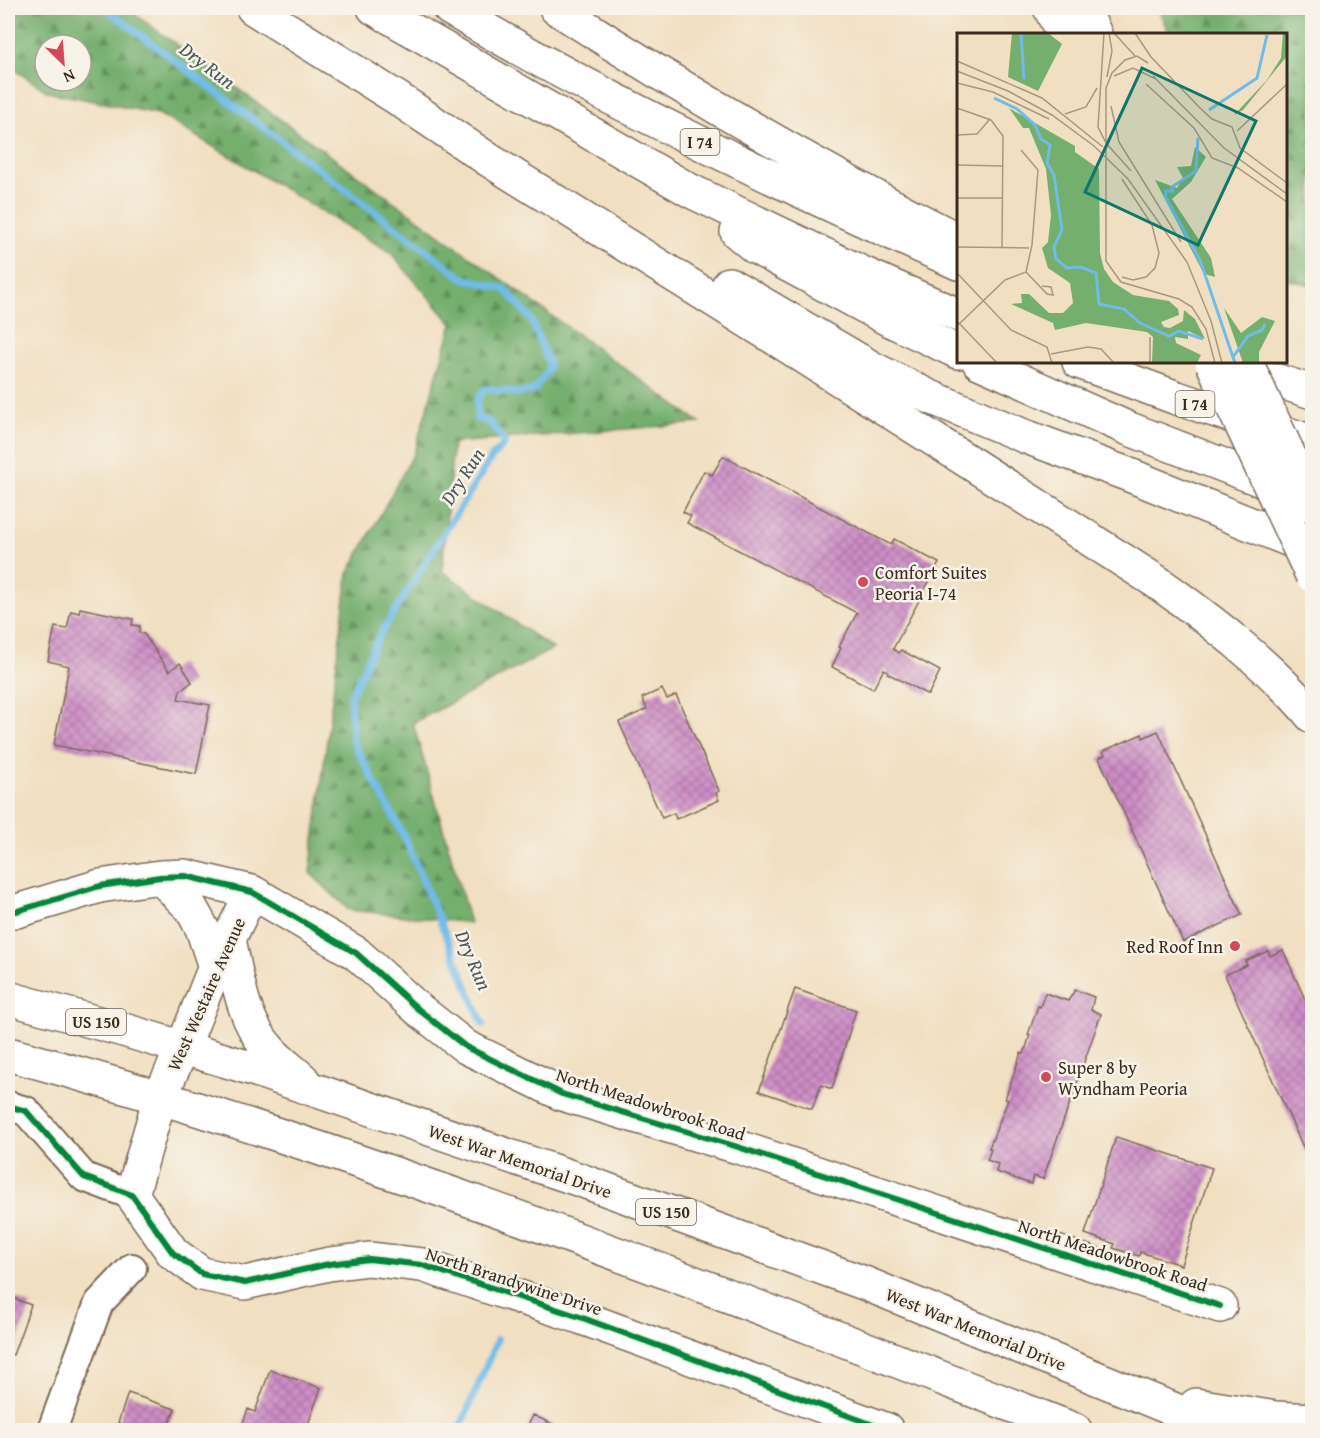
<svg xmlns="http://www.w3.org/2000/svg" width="1320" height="1438" viewBox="0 0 1320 1438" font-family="'Gentium Book Plus',serif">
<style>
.forest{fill:url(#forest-firs);stroke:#586c46;stroke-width:1.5;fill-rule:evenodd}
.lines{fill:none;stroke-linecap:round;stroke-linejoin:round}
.stream{stroke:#6fbbe9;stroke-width:7}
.building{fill:url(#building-cross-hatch)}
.street-casing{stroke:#7b6957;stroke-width:32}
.secondary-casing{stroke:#7b6957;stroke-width:36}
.highway-casing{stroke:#7b6957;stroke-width:36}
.street{stroke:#fff;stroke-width:28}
.secondary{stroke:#fff;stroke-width:33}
.highway{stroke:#fff;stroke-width:33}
.highway-bridge-casing{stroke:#7b6957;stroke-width:36;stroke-linecap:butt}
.highway-bridge{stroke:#fff;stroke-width:33}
.cycleway-casing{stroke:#f7f3e8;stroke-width:10}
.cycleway{stroke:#00873e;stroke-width:6}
.poi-dot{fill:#d1495b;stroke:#f7f3e8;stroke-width:2}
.labels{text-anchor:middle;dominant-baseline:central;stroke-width:5;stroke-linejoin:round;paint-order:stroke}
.shield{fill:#f7f3e8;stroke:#73665b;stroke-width:1.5}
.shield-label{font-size:16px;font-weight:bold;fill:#3b2a1e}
.poi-label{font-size:18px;fill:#3b2a1e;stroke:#f7f3e8;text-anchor:start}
.street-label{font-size:18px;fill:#3b2a1e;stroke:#f7f3e8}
.water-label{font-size:20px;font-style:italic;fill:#4b565b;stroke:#f7f3e8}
.inset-river{fill:none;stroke:#6fbbe9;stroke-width:3}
.inset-road{fill:none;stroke:#a89780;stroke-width:1.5}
.view{fill:#0f766e;fill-opacity:0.15;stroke:#0f766e;stroke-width:3}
.inset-edge{fill:none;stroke:#3b2a1e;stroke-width:3}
</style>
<defs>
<pattern id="forest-firs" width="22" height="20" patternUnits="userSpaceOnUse" patternTransform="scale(1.5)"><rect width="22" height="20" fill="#74af6e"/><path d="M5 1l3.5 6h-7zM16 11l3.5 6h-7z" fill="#608f5a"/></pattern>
<pattern id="building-cross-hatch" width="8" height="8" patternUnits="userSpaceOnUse" patternTransform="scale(1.5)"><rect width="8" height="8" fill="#cd8dc6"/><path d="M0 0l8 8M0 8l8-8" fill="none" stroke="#a873a0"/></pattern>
</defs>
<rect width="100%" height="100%" fill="#f7f3e8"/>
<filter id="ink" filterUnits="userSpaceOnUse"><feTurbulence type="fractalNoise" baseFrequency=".0167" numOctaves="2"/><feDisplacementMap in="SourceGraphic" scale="12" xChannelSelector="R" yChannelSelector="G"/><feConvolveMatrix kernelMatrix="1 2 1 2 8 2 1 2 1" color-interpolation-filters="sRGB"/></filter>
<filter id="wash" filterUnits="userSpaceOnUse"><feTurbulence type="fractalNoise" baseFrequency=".008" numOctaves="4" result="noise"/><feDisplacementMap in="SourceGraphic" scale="24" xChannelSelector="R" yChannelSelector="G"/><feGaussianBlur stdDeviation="1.35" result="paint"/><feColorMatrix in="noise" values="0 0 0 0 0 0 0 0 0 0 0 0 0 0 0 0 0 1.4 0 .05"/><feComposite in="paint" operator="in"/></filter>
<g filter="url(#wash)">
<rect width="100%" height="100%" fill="#f1dfc1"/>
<path class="forest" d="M 8,8 L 126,8 L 700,423 L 453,443 L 442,571 L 553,649 L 413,723 L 470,923 L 349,910 L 310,873 L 348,574 L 414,453 L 452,324 L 390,252 L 159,114 L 48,92 L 8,65 ZM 45,45 L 81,45 L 81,81 L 45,81 Z
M 1157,8 L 1312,8 L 1312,285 L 1288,280 L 1286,275 L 1286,34 L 1170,34 Z"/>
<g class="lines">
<path class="stream" d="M 105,8 L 463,278 L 505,289 L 531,319 L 549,364 L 547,372 L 534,390 L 518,393 L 491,389 L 484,390 L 477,400 L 477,419 L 490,422 L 505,443 L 492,457 L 379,636 L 350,698 L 353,742 L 405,838 L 483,1024
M 459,1430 L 497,1340"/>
</g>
<g id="blocks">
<path class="building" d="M 723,456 L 891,545 L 894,539 L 939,563 L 893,649 L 899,653 L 901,650 L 940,671 L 928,695 L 887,673 L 888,671 L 884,669 L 873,689 L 832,667 L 841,648 L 839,647 L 857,613 L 687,523 L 691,516 L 683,512 L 704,471 L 712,475 Z
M 80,608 L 133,619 L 132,625 L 140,626 L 139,633 L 144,634 L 169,671 L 180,663 L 192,682 L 180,691 L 178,699 L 210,705 L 196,774 L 54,745 L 69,666 L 48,661 L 55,627 L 67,629 L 71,611 L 79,613 Z
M 662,689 L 667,699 L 676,695 L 719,791 L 716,793 L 719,800 L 676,819 L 674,813 L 662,818 L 619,722 L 647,709 L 642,698 Z
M 1158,731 L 1242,915 L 1183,942 L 1099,758 L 1105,755 L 1103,751 L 1142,734 L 1143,738 Z
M 1283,950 L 1312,1015 L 1312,1159 L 1309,1160 L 1225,975 L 1247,965 L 1245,961 L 1268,951 L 1270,956 Z
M 795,989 L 856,1010 L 832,1089 L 821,1085 L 812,1109 L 759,1091 Z
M 1075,990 L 1094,997 L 1091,1010 L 1101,1014 L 1043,1179 L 1033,1176 L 1031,1184 L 996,1172 L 998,1164 L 987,1160 L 991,1149 L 989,1148 L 1008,1100 L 1005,1099 L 1021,1053 L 1024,1054 L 1030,1035 L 1028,1035 L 1038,1006 L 1040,1007 L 1045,993 L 1068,1001 Z
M 1116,1137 L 1212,1168 L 1181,1265 L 1140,1252 L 1139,1256 L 1113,1248 L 1115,1244 L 1085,1234 Z
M 8,1296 L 31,1305 L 13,1355 L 8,1353 Z
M 270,1370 L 321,1388 L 306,1430 L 249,1430 L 250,1426 L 243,1423 L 248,1409 L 255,1412 Z
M 128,1393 L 175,1409 L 167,1430 L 119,1430 L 121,1424 L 118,1423 Z
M 533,1415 L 565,1430 L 526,1430 Z"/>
</g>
</g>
<g filter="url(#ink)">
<use href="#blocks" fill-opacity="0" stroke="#7b6957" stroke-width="1.5"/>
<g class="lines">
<defs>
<path id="street" d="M 8,1106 L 26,1111 L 84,1177 L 132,1195
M 52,1430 L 99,1303 L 132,1268"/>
<path id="secondary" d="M 160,877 L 191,908 L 202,928 L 215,967
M 252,892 L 215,967 L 183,1047 L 160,1097 L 132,1195 L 173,1253 L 202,1274 L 245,1283 L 329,1264 L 369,1259 L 422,1265 L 580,1317 L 887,1430
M 8,911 L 17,911 L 100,886 L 160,877 L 185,876 L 252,892 L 356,953 L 418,1009 L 466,1047 L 562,1094 L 738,1147 L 1220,1306"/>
<path id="highway" d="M 253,8 L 397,98 L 489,160 L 778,340 L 1157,582 C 1213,622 1268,664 1312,716
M 374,8 L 691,191 L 860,272 L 958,315
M 449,8 C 612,105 785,185 958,263
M 556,8 C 686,92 820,170 958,240
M 1050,8 L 1063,34
M 1083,8 L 1095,34
M 737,232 L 755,247 L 888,319 L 958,352
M 729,284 L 872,368 L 928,396 L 1024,436 L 1127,474 L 1312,549
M 979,362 L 1127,428 L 1290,491
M 1079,362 L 1177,398 L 1312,442
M 1229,365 L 1312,392
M 229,939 C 237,976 242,1019 268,1048 C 278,1060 291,1069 303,1080
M 8,998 L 127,1031 L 250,1068 L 583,1181 L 864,1283 L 1224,1430
M 8,1054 C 372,1152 724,1294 1075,1430
M 1196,1405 L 1276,1418 L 1312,1420"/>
</defs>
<use href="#street" class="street-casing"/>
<use href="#secondary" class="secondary-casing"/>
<use href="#highway" class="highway-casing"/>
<use href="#street" class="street"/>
<use href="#secondary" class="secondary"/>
<use href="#highway" class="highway"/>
<defs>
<path id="highway-bridge" d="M 1212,362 L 1312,575
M 1246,362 L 1312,505"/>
</defs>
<use href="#highway-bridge" class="highway-bridge-casing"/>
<use href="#highway-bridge" class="highway-bridge"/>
<defs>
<path id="cycleway" d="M 8,911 L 17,911 L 100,886 L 160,877 L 185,876 L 252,892 L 356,953 L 418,1009 L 466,1047 L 562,1094 L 738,1147 L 1220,1306
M 8,1106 L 26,1111 L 84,1177 L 132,1195 L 173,1253 L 202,1274 L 245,1283 L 329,1264 L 369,1259 L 422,1265 L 580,1317 L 887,1430"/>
</defs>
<use href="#cycleway" class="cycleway-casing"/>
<use href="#cycleway" class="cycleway"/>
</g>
</g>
<g class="poi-dot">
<circle cx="863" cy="582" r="6"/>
<circle cx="1235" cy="946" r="6"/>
<circle cx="1046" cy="1077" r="6"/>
</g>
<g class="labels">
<g class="shield">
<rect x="680.5" y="129" width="39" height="26" rx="4.5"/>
<rect x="1175.5" y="391" width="39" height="26" rx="4.5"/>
<rect x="66" y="1009" width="60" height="26" rx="4.5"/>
<rect x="636" y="1199" width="60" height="26" rx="4.5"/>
</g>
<g class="shield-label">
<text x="700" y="142">I 74</text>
<text x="1195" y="404">I 74</text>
<text x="96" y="1022">US 150</text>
<text x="666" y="1212">US 150</text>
</g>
<g class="poi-label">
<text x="875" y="572">Comfort Suites<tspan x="875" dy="21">Peoria I-74</tspan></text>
<text x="1223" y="946" text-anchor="end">Red Roof Inn</text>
<text x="1058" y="1067">Super 8 by<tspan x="1058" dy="21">Wyndham Peoria</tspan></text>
</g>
<g class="street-label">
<text transform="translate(206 994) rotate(-66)">West Westaire Avenue</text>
<text transform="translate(651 1104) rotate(18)">North Meadowbrook Road</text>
<text transform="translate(520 1161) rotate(19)">West War Memorial Drive</text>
<text transform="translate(1113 1255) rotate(18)">North Meadowbrook Road</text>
<text transform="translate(514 1281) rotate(18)">North Brandywine Drive</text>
<text transform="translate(976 1329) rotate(22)">West War Memorial Drive</text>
</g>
<g class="water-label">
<text transform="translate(208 65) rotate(37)">Dry Run</text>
<text transform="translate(462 476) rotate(-57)">Dry Run</text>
<text transform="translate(474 960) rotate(67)">Dry Run</text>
</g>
</g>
<g transform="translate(957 33)">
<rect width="330" height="330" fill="#f1dfc1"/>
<path d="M 55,0 L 91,0 L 105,11 L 81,58 L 51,44 ZM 326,0 L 330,0 L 330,23 L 286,77 L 277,82 L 310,47 L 324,25 ZM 52,75 L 118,113 L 118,119 L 142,136 L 143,220 L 147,236 L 156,249 L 176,262 L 212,268 L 221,276 L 222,282 L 204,289 L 207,294 L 213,295 L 226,288 L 227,277 L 238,286 L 248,306 L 231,298 L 231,306 L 218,304 L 219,310 L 244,322 L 240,330 L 195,330 L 196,304 L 190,299 L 129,290 L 98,297 L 96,290 L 54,271 L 65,270 L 64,261 L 72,261 L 92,280 L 106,280 L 116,270 L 113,250 L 91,235 L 85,215 L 91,209 L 94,182 L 89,136 L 72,95 L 66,95 ZM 238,114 L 249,124 L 234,149 L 215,166 L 254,225 L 258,244 L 247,241 L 198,147 L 220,155 L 226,145 L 220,134 L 234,133 ZM 267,275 L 284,300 L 305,284 L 318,288 L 302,319 L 302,330 L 286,330 Z" fill="#74af6e"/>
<path class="inset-river" d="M 64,0 L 67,46M 37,65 L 60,76 L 78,92 L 84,106 L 93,112 L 90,130 L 97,142 L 105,197 L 97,214 L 99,226 L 110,235 L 124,234 L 139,240 L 142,271 L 167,276 L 183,290 L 212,303 L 222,298 L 246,306M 252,77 L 300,45 L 310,2M 241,105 L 239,138 L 215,154 L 216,158 L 209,158 L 208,163 L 243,227 L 278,330M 276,324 L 291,303 L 305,297 L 308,291"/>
<path class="inset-road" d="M 147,0 L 141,94 L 149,110 L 174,138M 157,0 L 179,24M 178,0 L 194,24 L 244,76 L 255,86 L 275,94 L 283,115 L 330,150M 0,28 L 85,65 L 146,114M 191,30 L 180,23 L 168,27 L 155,40 L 149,55 L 149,228 L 164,249 L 222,266 L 235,274 L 249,296 L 258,330M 0,38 L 51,58 L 95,82 L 137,113 L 171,146 L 230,229 L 254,288 L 265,330M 157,43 L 176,35 L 199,46M 196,43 L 267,115 L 330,161M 150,44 L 155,18 L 152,0M 0,50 L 36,59 L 92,86M 189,51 L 237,95 L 255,125 L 281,135 L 330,169M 154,73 L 162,109 L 224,209M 0,75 L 34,87 L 46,103 L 45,214M 108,81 L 129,74 L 140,55M 280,98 L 330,51M 0,102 L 20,101 L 33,86M 0,132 L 46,133M 0,165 L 46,165M 0,214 L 72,215M 69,239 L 90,261 L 96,262 L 94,254 L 85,253M 0,240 L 54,297 L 90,314 L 95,330M 165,244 L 176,247 L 189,244 L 198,235 L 202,220 L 195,192 L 165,146M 0,288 L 40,330M 0,293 L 48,247 L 69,239 L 75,212 L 81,137 L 64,117M 94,321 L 131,314 L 144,316 L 157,330M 193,330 L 193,304"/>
<path class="view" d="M 185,35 L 299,88 L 241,212 L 128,159 Z"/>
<rect width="330" height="330" class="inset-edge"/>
</g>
<rect width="1320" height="1438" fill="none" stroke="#f7f3e8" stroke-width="30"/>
<g transform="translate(63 63) rotate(155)"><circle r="28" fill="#f7f3e8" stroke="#aca397" stroke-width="1.5"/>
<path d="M0-4.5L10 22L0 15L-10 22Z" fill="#d1495b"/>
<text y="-9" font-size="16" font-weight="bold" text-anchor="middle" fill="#3b2a1e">N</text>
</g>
</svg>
